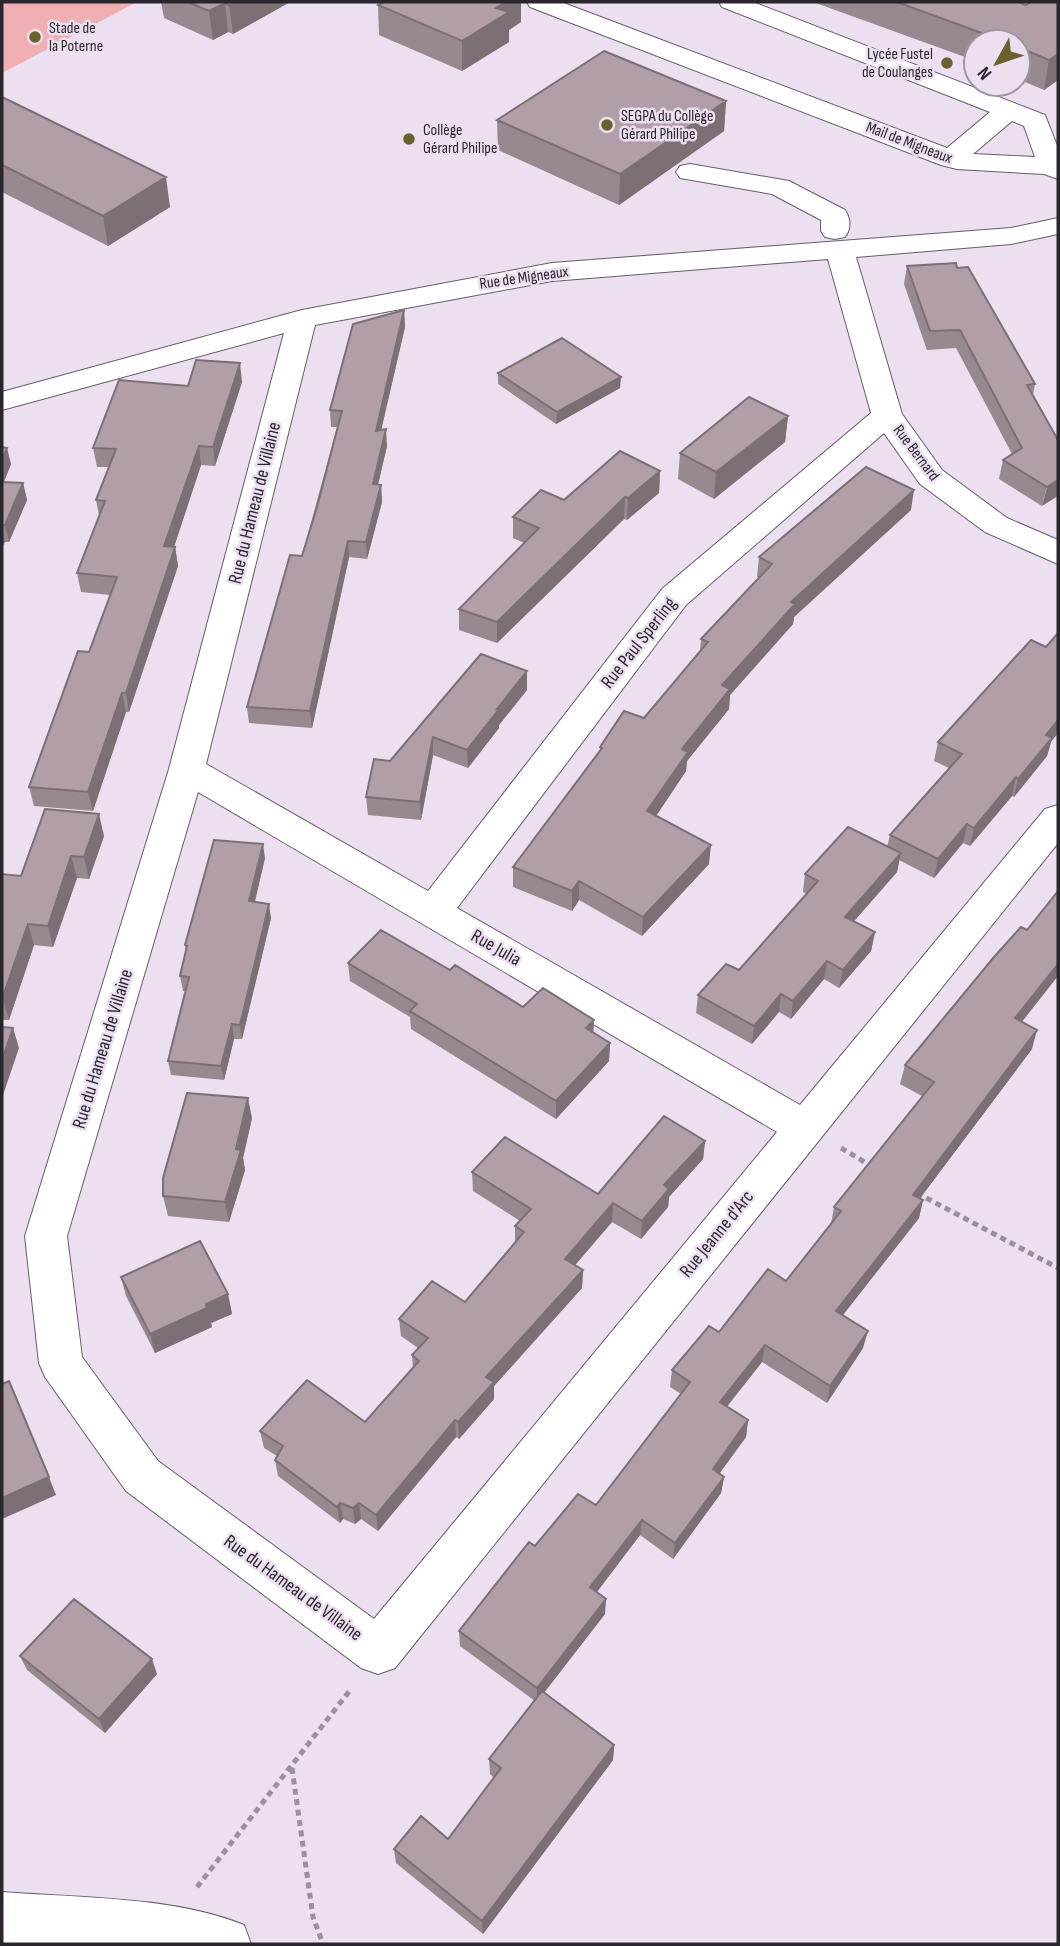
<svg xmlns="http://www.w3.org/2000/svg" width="1060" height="1946" viewBox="0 0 1060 1946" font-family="'Sofia Sans Condensed',sans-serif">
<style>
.green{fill:#f0afb3}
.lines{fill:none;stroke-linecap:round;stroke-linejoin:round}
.minor-casing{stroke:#675c6b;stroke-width:2}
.path{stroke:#9a919e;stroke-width:5;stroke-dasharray:6 4.5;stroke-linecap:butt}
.minor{fill:#fff;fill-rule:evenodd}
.wall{fill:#988890}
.shaded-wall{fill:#7c6f76}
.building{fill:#b19ea8;stroke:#7c6f76;stroke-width:2}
.poi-dot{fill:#6a622e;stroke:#ebdff0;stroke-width:2.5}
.labels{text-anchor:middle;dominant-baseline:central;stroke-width:5;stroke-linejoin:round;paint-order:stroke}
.far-poi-label{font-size:16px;fill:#2b262d;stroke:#ebdff0;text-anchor:start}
.far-street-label{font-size:16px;fill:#2b262d;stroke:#ebdff0}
.street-label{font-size:19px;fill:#2b262d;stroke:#ebdff0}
</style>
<rect width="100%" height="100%" fill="#ebdff0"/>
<path class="green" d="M 2,2 L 137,2 L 2,73 Z"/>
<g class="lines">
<defs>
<path id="minor" d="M 527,2 L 561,2 L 947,148 L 990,112 L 722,7 L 719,2 L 753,2 L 1045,115 L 1058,148 L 1058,179 L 1044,174 L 957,169 L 941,165 L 530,7 ZM 1012,121 L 1024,126 L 1035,157 L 973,154 Z
M 690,164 L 789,181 L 845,210 C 851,219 851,229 845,237 L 835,239 L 825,237 L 821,231 L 821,220 L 772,194 L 680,178 L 676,172 L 680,166 Z
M 1058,218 L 1058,234 L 1011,244 L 856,257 L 902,414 L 942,470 L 1007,518 L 1058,540 L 1058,564 L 985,532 L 920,484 L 884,433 L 686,605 L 457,908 L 800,1105 L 1045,809 L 1058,805 L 1058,843 L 395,1668 L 378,1674 L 361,1668 L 126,1491 L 45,1377 L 39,1363 L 25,1236 L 169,769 L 284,333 L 2,410 L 2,392 L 302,310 L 552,263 L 1011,228 ZM 828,259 L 871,413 L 662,589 L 428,891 L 206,764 L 315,325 L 552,281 ZM 198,792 L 777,1132 L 374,1619 L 158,1461 L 82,1357 L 67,1236 Z
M 2,1892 C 79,1898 172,1896 244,1925 L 251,1944 L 2,1944 Z"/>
</defs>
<use href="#minor" class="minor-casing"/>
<path class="path" d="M 841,1148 L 873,1167
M 917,1193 L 1058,1268
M 292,1768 L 313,1917 L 323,1944
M 197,1887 L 351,1689"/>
<use href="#minor" class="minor"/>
</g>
<path class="wall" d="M 161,2 L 290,2 L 233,34 L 228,32 L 213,40 L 164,18 Z
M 384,2 L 521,2 L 521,22 L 509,30 L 509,42 L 462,71 L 379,35 L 378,5 Z
M 813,2 L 1018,2 L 1026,5 L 1058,80 L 1044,90 L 1018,79 L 1018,42 L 976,42 L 976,61 Z
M 2,97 L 170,207 L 108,246 L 2,192 Z
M 726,101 L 724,131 L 619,205 L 498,150 L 497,120 Z
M 907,266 L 957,268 L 1035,384 L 1033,395 L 1058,440 L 1042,506 L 999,479 L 1003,460 L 1012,454 L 956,348 L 927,350 L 904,284 Z
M 404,310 L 405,327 L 381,430 L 387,446 L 378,485 L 381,485 L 382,502 L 367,559 L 349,557 L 312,728 L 249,723 L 247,707 L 302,556 L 337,427 L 331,427 L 330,410 Z
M 498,373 L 620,388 L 556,424 L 498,384 Z
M 242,382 L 215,466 L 201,465 L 174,547 L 175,547 L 178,566 L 129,712 L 126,712 L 93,811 L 34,806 L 29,787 L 89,652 L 110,595 L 81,592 L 77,573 L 99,515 L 96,500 L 109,467 L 97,467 L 93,448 L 188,386 Z
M 788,416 L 785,442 L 714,499 L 678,479 L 680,453 Z
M 2,447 L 11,464 L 4,482 L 23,483 L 27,500 L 9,542 L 5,542 L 2,547 Z
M 660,471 L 659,493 L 627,520 L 624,519 L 497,643 L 459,630 L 459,609 L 524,543 L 513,538 L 513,517 L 564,500 Z
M 911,510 L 794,617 L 793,624 L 730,695 L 729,709 L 687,761 L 686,771 L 656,816 L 709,864 L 642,936 L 579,900 L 572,911 L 513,887 L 513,867 L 600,751 L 600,747 L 644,718 L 700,652 L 701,639 L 759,578 L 757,577 L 759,557 Z
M 527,671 L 527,690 L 499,725 L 499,728 L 468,768 L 433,755 L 421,820 L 368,815 L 366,797 L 390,761 Z
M 938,742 L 1051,742 L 1047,756 L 1014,797 L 1012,796 L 970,846 L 963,843 L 934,878 L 899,860 L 897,872 L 854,921 L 875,932 L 871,951 L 839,988 L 824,979 L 791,1019 L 779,1012 L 752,1044 L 696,1013 L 698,995 L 739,970 L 807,894 L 803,892 L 805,874 L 887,847 L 890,835 L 949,768 L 934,761 Z
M 104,836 L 89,879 L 77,878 L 53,947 L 34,945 L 9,1020 L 2,1020 L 2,874 L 21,876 Z
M 265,858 L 255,902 L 271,918 L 242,1039 L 234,1039 L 224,1080 L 171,1075 L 168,1061 L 186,991 L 183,991 L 180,976 L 186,951 L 185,945 Z
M 348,963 L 450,970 L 523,1007 L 593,1032 L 610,1043 L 609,1061 L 556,1119 L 411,1029 L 410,1017 L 350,981 Z
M 1022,1022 L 1032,1049 L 920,1198 L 923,1200 L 919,1218 L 842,1316 L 863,1348 L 827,1403 L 762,1362 L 727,1406 L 748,1420 L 746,1437 L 719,1474 L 724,1477 L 721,1493 L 673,1559 L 640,1535 L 597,1592 L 605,1614 L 544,1692 L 614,1745 L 613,1760 L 483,1934 L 396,1863 L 394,1849 L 448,1839 L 494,1778 L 490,1774 L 489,1759 L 535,1701 L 460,1646 L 459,1631 L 535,1546 L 596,1505 L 681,1394 L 670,1387 L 672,1370 L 719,1332 L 786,1281 L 831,1224 L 834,1207 L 922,1096 L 900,1084 L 905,1065 Z
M 252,1118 L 243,1158 L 245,1170 L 229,1222 L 168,1216 L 163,1196 Z
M 705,1141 L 703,1159 L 669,1197 L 668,1207 L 641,1239 L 612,1222 L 575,1265 L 583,1270 L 582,1288 L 494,1386 L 494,1399 L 459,1439 L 456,1437 L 378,1531 L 361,1519 L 355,1524 L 343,1519 L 340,1523 L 278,1476 L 275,1460 L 277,1456 L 264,1448 L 260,1431 L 365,1422 L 413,1369 L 412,1355 L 418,1348 L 401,1336 L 399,1319 L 465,1302 L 515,1242 L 515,1226 L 520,1221 L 473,1191 L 472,1172 L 598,1194 Z
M 121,1277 L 228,1294 L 232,1314 L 211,1323 L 212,1327 L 155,1353 L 126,1296 Z
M 20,1656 L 157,1674 L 105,1733 L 27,1670 Z"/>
<path class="shaded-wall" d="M 235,2 L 290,2 L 233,34 L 229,5 Z
M 506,2 L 521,2 L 521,22 L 509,30 L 509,42 L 462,71 L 462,41 L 496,8 Z
M 225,3 L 228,32 L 213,40 L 209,11 Z
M 1058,54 L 1058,80 L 1044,90 L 1049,60 Z
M 726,101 L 724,131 L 619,205 L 620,174 Z
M 166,177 L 170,207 L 108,246 L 103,216 Z
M 404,310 L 405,327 L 377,448 L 376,431 Z
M 240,363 L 242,382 L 215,466 L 213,447 Z
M 621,377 L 620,388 L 556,424 L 557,412 Z
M 788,416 L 785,442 L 714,499 L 716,472 Z
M 386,429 L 387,446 L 374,501 L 373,484 Z
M 199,446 L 201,465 L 168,565 L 164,546 Z
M 7,448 L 11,464 L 2,486 L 2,460 Z
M 660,471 L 659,493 L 627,520 L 628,498 Z
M 1058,480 L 1058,496 L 1042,506 L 1047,487 Z
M 23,483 L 27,500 L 9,542 L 5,525 Z
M 381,485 L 382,502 L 367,559 L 366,542 Z
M 914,490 L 911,510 L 794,617 L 793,624 L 730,695 L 729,709 L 687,761 L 686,771 L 646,831 L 647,811 L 682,749 L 722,685 L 791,602 Z
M 625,497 L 624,519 L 497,643 L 497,622 Z
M 2,530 L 5,542 L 2,547 Z
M 348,541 L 349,557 L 312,728 L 310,711 Z
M 175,547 L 178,566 L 129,712 L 126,693 Z
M 527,671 L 527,690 L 499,725 L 499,728 L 468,768 L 467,750 L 497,709 Z
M 122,693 L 126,712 L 93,811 L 88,792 Z
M 1058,720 L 1058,733 L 1051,742 L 1047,756 L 1014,797 L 1018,779 L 1046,735 Z
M 433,737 L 433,755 L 421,820 L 420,802 Z
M 1016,777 L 1012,796 L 970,846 L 974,828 Z
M 99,814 L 104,836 L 89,879 L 84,857 Z
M 967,824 L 963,843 L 934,878 L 938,859 Z
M 263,844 L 265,858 L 251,916 L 249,901 Z
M 711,845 L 709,864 L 642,936 L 643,917 Z
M 901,853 L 897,872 L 842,935 L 845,917 Z
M 71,856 L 77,878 L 53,947 L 48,926 Z
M 579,881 L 579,900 L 572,911 L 572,891 Z
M 269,904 L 271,918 L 242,1039 L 240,1025 Z
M 28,924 L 34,945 L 9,1020 L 3,999 Z
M 875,932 L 871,951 L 839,988 L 843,970 Z
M 827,961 L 824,979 L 791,1019 L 793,1001 Z
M 1058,964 L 1058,976 L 1010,1037 L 1015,1018 Z
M 781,994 L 779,1012 L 752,1044 L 754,1026 Z
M 594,1020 L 593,1038 L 586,1028 Z
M 232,1024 L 234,1039 L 224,1080 L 221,1066 Z
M 13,1028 L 19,1048 L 2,1098 L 2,1060 Z
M 1037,1030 L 1032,1049 L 909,1213 L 913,1195 Z
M 610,1043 L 609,1061 L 556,1119 L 556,1101 Z
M 248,1098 L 252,1118 L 243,1158 L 245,1170 L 229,1222 L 225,1202 Z
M 705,1141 L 703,1159 L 669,1197 L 668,1207 L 641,1239 L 642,1221 L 664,1185 Z
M 923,1200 L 919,1218 L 832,1329 L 836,1311 Z
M 613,1203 L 612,1222 L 565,1277 L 565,1259 Z
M 583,1270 L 582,1288 L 494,1386 L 494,1399 L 459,1439 L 458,1422 L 486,1377 Z
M 228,1294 L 232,1314 L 211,1323 L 212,1327 L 155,1353 L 150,1334 L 206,1304 Z
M 868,1331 L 863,1348 L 827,1403 L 830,1386 Z
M 765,1345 L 762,1362 L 718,1418 L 720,1402 Z
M 455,1420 L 456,1437 L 378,1531 L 376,1515 Z
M 748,1420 L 746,1437 L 711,1485 L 713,1469 Z
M 49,1477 L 56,1495 L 2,1519 L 2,1498 Z
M 724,1477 L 721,1493 L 673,1559 L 675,1543 Z
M 340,1503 L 343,1519 L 340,1523 L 337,1507 Z
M 359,1503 L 361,1519 L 355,1524 L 353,1508 Z
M 642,1520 L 640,1535 L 589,1602 L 590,1587 Z
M 606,1599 L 605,1614 L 537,1702 L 537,1688 Z
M 152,1659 L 157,1674 L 105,1733 L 99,1719 Z
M 614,1745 L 613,1760 L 483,1934 L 482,1921 Z"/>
<path class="building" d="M 188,2 L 235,2 L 229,5 L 225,3 L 209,11 Z
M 384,2 L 506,2 L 496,8 L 509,12 L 462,41 L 378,5 Z
M 897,2 L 1018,2 L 1026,5 L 1031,2 L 1058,2 L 1058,54 L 1049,60 L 1018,47 L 1018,42 L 1006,42 Z
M 604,51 L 726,101 L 620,174 L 497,120 Z
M 2,97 L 166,177 L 103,216 L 2,165 Z
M 956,263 L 957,268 L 968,267 L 1035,384 L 1027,385 L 1058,440 L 1058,480 L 1047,487 L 1003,460 L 1022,448 L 960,330 L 930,331 L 907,266 Z
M 404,310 L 376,431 L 386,429 L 373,484 L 381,485 L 366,542 L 348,541 L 310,711 L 247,707 L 290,555 L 302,556 L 317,507 L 342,411 L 330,410 L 353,324 Z
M 562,338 L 621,377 L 557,412 L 498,373 Z
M 196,360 L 240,363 L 213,447 L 199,446 L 164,546 L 175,547 L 126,693 L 122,693 L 88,792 L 29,787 L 78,651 L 89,652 L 117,577 L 77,573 L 105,501 L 96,500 L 116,449 L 93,448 L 119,380 L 188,386 Z
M 749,397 L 788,416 L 716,472 L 680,453 Z
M 2,447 L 7,448 L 2,460 Z
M 620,451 L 660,471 L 628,498 L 625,497 L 497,622 L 459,609 L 539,528 L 513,517 L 541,490 L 564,500 Z
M 866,467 L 914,490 L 791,602 L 795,604 L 722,685 L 730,689 L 682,749 L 688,752 L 647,811 L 711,845 L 643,917 L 579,881 L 572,891 L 513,867 L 602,748 L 600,747 L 624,711 L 644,718 L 708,642 L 701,639 L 772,564 L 759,557 Z
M 2,482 L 23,483 L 5,525 L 2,525 Z
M 1058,633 L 1058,720 L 1046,735 L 1052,738 L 1018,779 L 1016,777 L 974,828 L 967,824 L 938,859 L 890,835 L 962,754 L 938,742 L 1031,640 L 1046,647 Z
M 481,654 L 527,671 L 497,709 L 499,709 L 467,750 L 433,737 L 420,802 L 366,797 L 374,759 L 390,761 Z
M 45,809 L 99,814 L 84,857 L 71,856 L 48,926 L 28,924 L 2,999 L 2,874 L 21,876 Z
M 848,827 L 901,853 L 845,917 L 875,932 L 843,970 L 827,961 L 793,1001 L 781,994 L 754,1026 L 698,995 L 726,964 L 739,970 L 818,881 L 805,874 Z
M 214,840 L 263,844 L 249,901 L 269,904 L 240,1025 L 232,1024 L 221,1066 L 168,1061 L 189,977 L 180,976 L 187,946 L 185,945 Z
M 1058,891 L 1058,964 L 1015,1018 L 1037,1030 L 913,1195 L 923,1200 L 836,1311 L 868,1331 L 830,1386 L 765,1345 L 720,1402 L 748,1420 L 713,1469 L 724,1477 L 675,1543 L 642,1520 L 590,1587 L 606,1599 L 537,1688 L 459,1631 L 529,1542 L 535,1546 L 578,1494 L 596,1505 L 690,1382 L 672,1370 L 709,1326 L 719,1332 L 768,1269 L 786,1281 L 841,1211 L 834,1207 L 934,1082 L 905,1065 L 994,957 L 1021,927 L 1027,930 Z
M 381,930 L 450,970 L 455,965 L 523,1007 L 543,988 L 594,1020 L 586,1028 L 610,1043 L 556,1101 L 410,1011 L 417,1004 L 348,963 Z
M 2,1027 L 13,1028 L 2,1060 Z
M 187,1093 L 248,1098 L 236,1149 L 241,1150 L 225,1202 L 163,1196 L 163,1178 Z
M 664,1116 L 705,1141 L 664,1185 L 669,1189 L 642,1221 L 613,1203 L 565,1259 L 583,1270 L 486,1377 L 494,1382 L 458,1422 L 455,1420 L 376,1515 L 359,1503 L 353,1508 L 340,1503 L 337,1507 L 275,1460 L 283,1446 L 260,1431 L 307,1380 L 365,1422 L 419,1361 L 412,1355 L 428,1338 L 399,1319 L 432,1281 L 465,1302 L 524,1232 L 515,1226 L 531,1209 L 472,1172 L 505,1137 L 598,1194 Z
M 200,1241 L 228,1294 L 206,1304 L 207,1308 L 150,1334 L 121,1277 Z
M 9,1381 L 49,1477 L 2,1498 L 2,1384 Z
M 74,1599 L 152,1659 L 99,1719 L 20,1656 Z
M 542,1691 L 614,1745 L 482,1921 L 394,1849 L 421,1816 L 448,1839 L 501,1768 L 489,1759 Z"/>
<g class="poi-dot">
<circle cx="35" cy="37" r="7"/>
<circle cx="947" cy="63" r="7"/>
<circle cx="607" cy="125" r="7"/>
<circle cx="409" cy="139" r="7"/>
</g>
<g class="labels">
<g class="far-poi-label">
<text x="49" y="28">Stade de<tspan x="49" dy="18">la Poterne</tspan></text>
<text x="933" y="54" text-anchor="end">Lycée Fustel<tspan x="933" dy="18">de Coulanges</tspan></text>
<text x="621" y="116">SEGPA du Collège<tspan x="621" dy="18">Gérard Philipe</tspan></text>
<text x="423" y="130">Collège<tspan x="423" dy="18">Gérard Philipe</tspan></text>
</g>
<g class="far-street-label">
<text transform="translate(909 143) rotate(21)">Mail de Migneaux</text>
<text transform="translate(524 278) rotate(-8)">Rue de Migneaux</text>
<text transform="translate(916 453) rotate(53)">Rue Bernard</text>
</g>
<g class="street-label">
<text transform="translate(255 503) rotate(-76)">Rue du Hameau de Villaine</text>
<text transform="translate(639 643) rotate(-52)">Rue Paul Sperling</text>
<text transform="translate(496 948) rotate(30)">Rue Julia</text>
<text transform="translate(103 1049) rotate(-73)">Rue du Hameau de Villaine</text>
<text transform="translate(717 1234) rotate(-51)">Rue Jeanne d'Arc</text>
<text transform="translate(293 1588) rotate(36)">Rue du Hameau de Villaine</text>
</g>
</g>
<rect width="1060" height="1946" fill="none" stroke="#2b262d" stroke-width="7"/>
<g transform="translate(997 63) rotate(230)"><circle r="33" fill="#ebdff0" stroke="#9e95a2" stroke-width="2"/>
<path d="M0-5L12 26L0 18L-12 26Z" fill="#6a622e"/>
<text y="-10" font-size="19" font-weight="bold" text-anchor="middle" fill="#2b262d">N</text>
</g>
</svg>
